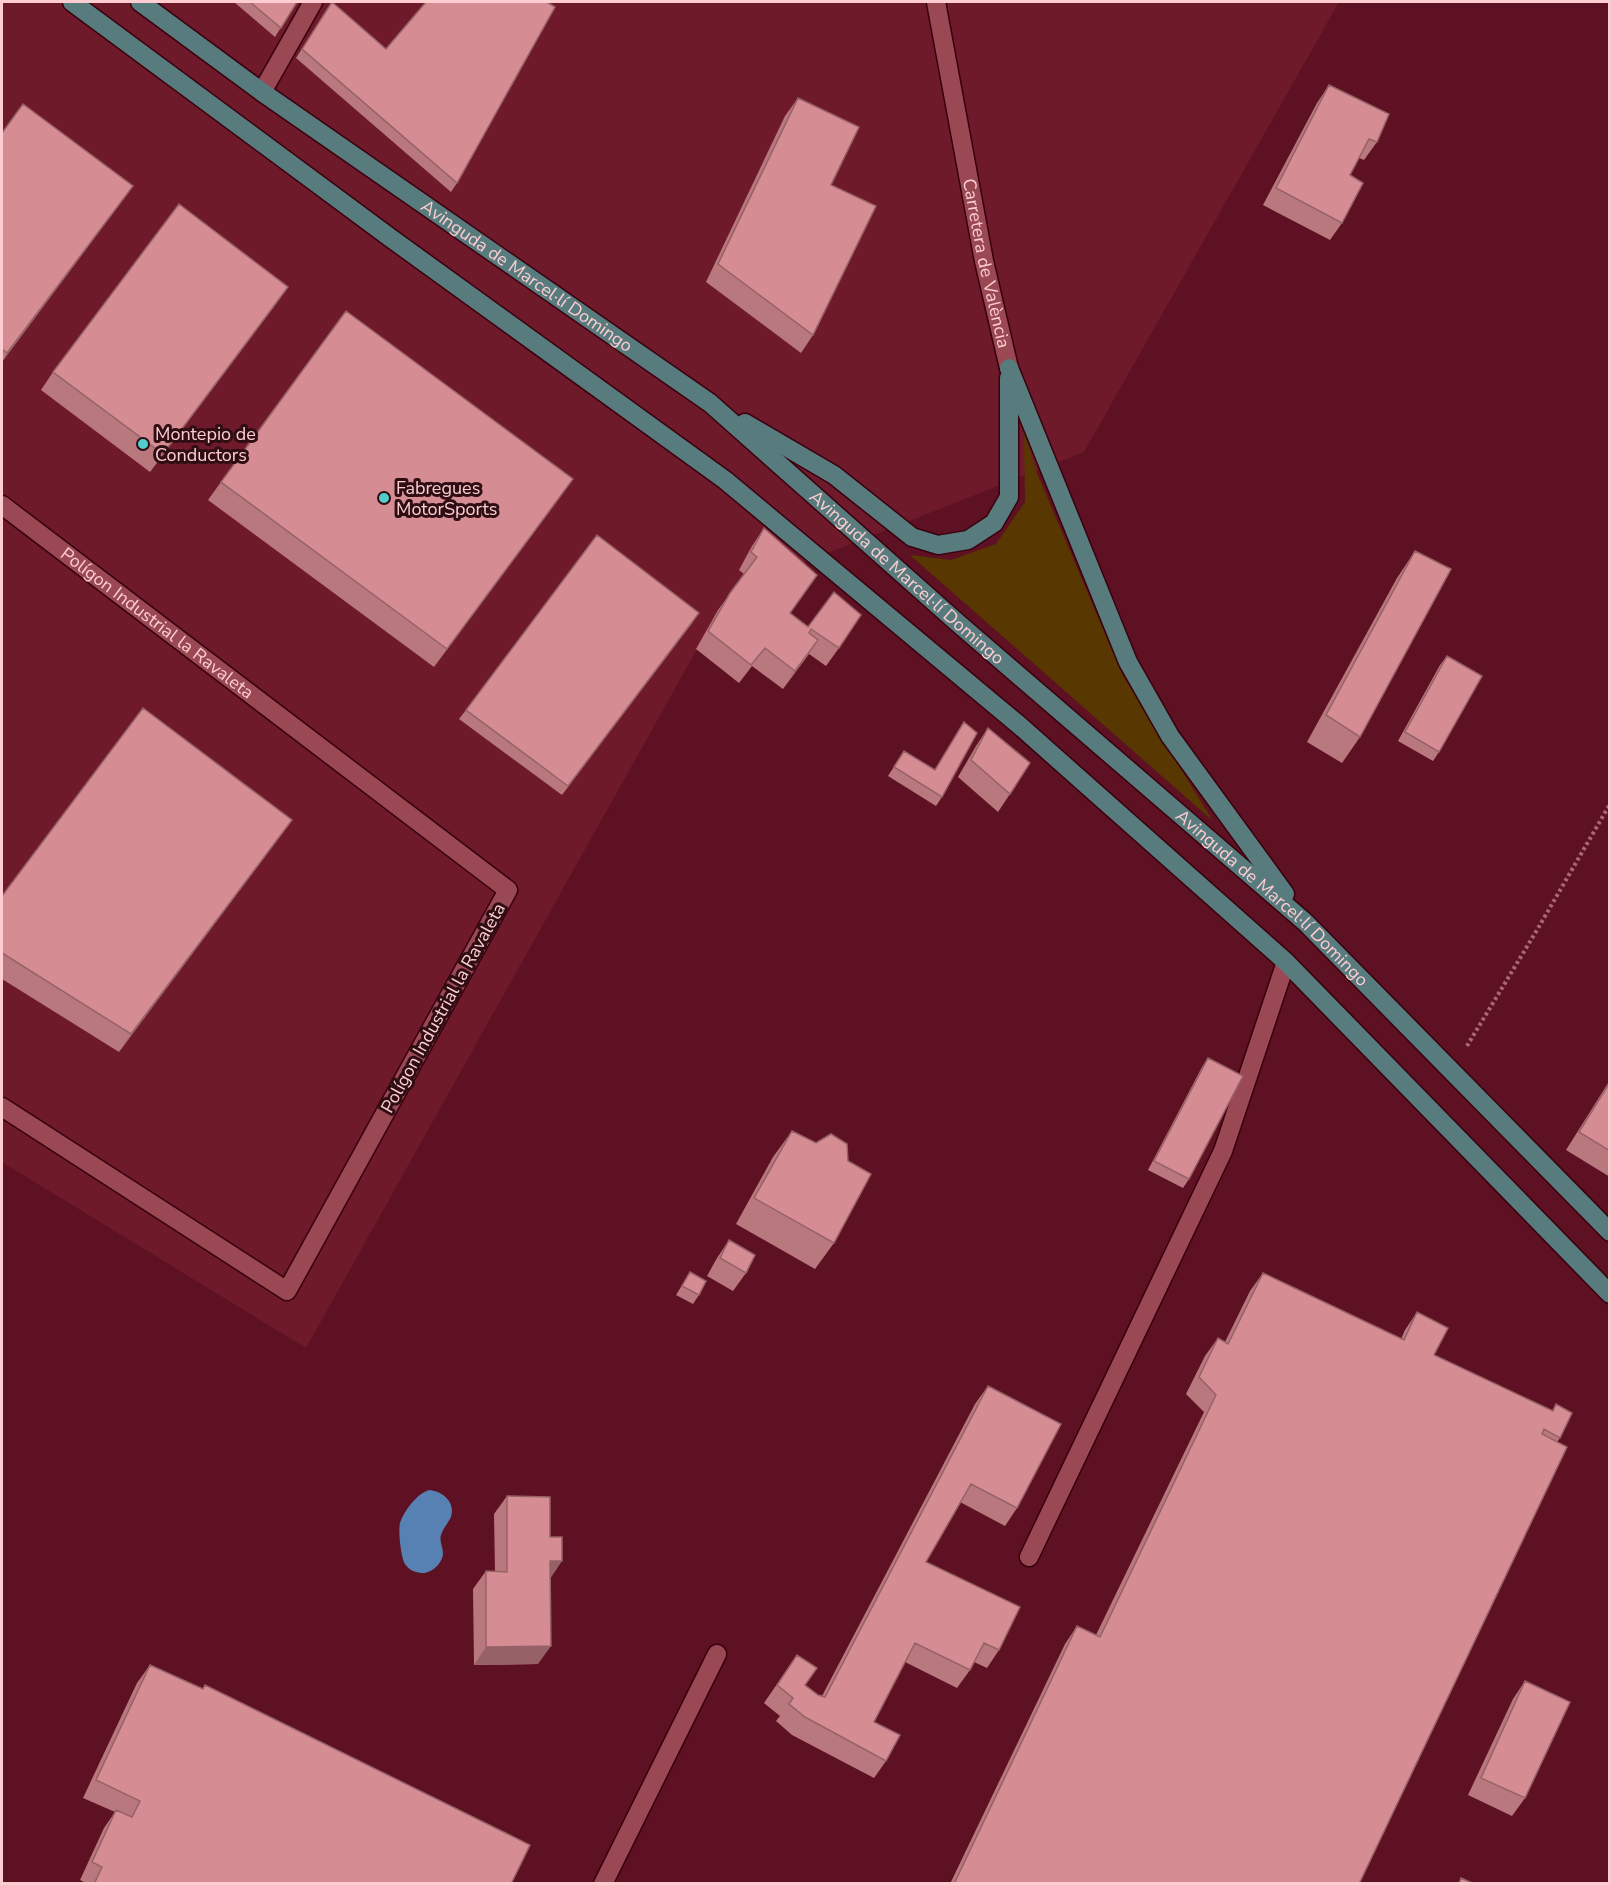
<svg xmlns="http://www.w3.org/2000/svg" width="1611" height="1885" viewBox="0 0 1611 1885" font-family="'Nunito Sans',sans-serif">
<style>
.built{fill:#6e1a2b}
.green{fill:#583800}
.water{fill:#5781b3}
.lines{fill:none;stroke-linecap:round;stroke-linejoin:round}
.service-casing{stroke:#39010e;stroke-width:21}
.minor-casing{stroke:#39010e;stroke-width:21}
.tertiary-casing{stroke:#39010e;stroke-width:21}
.primary-casing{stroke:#39010e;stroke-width:21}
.path{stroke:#a96974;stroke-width:4;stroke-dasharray:3 3;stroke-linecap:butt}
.service{stroke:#9a4954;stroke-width:18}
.minor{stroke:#9a4954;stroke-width:18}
.tertiary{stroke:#9a4954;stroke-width:18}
.primary{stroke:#587b7e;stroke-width:18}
.wall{fill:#b8787e}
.shaded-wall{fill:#966267}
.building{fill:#d68c93;stroke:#966267;stroke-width:1.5}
.poi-dot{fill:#53cdcb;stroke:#2f0e13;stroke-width:2}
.labels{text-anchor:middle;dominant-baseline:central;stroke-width:6;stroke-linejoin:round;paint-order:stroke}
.street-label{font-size:18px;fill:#fdcdd1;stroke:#2f0e13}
.poi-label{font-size:18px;fill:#fdcdd1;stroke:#2f0e13;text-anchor:start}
</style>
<rect width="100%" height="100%" fill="#5e1122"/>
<path class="built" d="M 2,2 L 1339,2 L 1084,452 L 729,592 L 306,1348 L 2,1162 Z"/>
<path class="green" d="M 1024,432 L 1037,473 L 1122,674 L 1213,821 L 910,555 L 951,560 L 996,544 L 1025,502 Z"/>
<path class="water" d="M 430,1490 C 444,1492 457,1504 450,1519 C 447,1524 443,1529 441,1535 C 439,1541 443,1547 443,1554 C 442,1564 431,1574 421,1573 C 414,1572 409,1570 405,1564 C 401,1558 398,1531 400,1523 C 404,1511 418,1492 430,1490 Z"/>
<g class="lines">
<defs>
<path id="service" d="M 262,92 L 313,2
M 603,1884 L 717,1654"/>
<g id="minor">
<path id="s1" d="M 2,505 L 508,890 L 287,1291 L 2,1107"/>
<path d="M 1029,1557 L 1223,1151 L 1286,962"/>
</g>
<g id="tertiary">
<path id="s2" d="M 936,2 L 984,261 L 1009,368"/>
</g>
<g id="primary">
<path d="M 72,2 L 392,239 L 725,480 L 1019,725 L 1286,962 L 1610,1294"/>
<path id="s3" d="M 140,2 L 262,92 L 710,403 L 959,624 L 1305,922 L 1610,1232"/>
<path d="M 1009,368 L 1128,662 L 1170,736 L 1285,894"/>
<path d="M 745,423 L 834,475 L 912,537 L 938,545 L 968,540 L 994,523 L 1009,497 L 1009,378"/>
</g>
</defs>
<use href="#service" class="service-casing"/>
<use href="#minor" class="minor-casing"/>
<use href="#tertiary" class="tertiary-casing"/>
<use href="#primary" class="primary-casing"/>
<path class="path" d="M 1467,1046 L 1537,930 L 1610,804"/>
<use href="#service" class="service"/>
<use href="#minor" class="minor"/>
<use href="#tertiary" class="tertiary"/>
<use href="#primary" class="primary"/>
</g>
<path class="wall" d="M 234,2 L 297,2 L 275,37 Z
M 332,2 L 386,49 L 457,183 L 451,192 L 296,58 Z
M 1329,85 L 1377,142 L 1364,160 L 1359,158 L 1350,175 L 1342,223 L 1330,240 L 1263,205 L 1317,103 Z
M 798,98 L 831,185 L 813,335 L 801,353 L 706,282 L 785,116 Z
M 2,133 L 133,186 L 2,362 Z
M 276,304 L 150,472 L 41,390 L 53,372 Z
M 221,482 L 560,497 L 434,667 L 208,500 Z
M 764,528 L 790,613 L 839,648 L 826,666 L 809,654 L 783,689 L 752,666 L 739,683 L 696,649 L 718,610 L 744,574 L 739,570 L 752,546 Z
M 1415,551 L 1360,737 L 1342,763 L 1307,742 L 1397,578 Z
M 693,622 L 562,795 L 459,719 L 466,710 Z
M 1447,656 L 1439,752 L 1433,761 L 1398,741 L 1440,665 Z
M 964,722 L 942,797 L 936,806 L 888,776 L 904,751 L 935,770 Z
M 988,728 L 1010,794 L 998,812 L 958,777 L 976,746 Z
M 292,820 L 119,1052 L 2,979 L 2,896 Z
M 1208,1058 L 1189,1179 L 1183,1188 L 1148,1170 L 1202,1067 Z
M 1610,1080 L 1610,1177 L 1566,1150 Z
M 792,1131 L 834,1243 L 815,1269 L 736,1224 L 773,1157 Z
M 729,1240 L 746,1273 L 733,1291 L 707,1276 L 717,1258 Z
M 690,1272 L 699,1295 L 693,1304 L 676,1295 Z
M 1263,1273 L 1401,1339 L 1405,1330 L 1417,1312 L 1434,1355 L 1552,1411 L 1556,1404 L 1560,1438 L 1557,1442 L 1359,1884 L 950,1884 L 1065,1644 L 1077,1626 L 1096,1635 L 1204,1412 L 1186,1394 L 1205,1356 L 1218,1338 L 1225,1342 L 1250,1291 Z
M 988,1386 L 1017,1508 L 1005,1526 L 960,1502 L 926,1562 L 999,1650 L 987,1668 L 974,1662 L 970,1670 L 957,1688 L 905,1662 L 874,1722 L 886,1761 L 874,1778 L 792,1735 L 776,1721 L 780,1716 L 764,1703 L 797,1655 L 805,1685 L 818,1695 L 822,1696 L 975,1404 Z
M 507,1496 L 550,1578 L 538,1664 L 474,1665 L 473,1589 L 486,1571 L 495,1572 L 494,1514 Z
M 150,1665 L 202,1689 L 205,1685 L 511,1884 L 88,1884 L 80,1880 L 104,1828 L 115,1812 L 83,1798 L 137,1683 Z
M 1525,1681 L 1525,1798 L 1512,1816 L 1468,1795 L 1513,1699 Z"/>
<path class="shaded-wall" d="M 133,186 L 120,204 L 2,362 L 7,353 Z
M 288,287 L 276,304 L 150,472 L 163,454 Z
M 573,479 L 560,497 L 434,667 L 447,649 Z
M 818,640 L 806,658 L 783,689 L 795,671 Z
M 292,820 L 279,838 L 119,1052 L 131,1034 Z
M 550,1561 L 562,1561 L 550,1579 Z
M 551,1646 L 538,1664 L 474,1665 L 486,1647 Z"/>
<path class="building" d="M 250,2 L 297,2 L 281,28 Z
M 332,2 L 386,49 L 426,2 L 547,2 L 555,7 L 457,183 L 302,49 Z
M 1329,85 L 1389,114 L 1377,142 L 1369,139 L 1350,175 L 1363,183 L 1342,223 L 1276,188 Z
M 798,98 L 859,127 L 831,185 L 876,206 L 813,335 L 718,264 Z
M 23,104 L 133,186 L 7,353 L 2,349 L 2,133 Z
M 179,204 L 288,287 L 163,454 L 53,372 Z
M 346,311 L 573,479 L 447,649 L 221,482 Z
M 764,528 L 817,575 L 790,613 L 808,627 L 834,592 L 861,615 L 839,648 L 811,629 L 809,633 L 818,640 L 795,671 L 765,648 L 751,665 L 708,631 L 730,593 L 757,557 L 751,552 Z
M 597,535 L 699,613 L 568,786 L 466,710 Z
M 1415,551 L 1451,569 L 1360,737 L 1326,715 Z
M 1447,656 L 1482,676 L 1439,752 L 1405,732 Z
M 143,708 L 292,820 L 131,1034 L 2,953 L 2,896 Z
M 964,722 L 977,733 L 942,797 L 894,767 L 904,751 L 935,770 Z
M 988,728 L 1030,763 L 1010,794 L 971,760 Z
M 1208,1058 L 1243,1076 L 1189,1179 L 1154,1161 Z
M 1610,1082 L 1610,1151 L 1579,1132 Z
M 792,1131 L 816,1143 L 831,1134 L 847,1144 L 848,1161 L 871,1174 L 834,1243 L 754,1198 Z
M 729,1240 L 755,1255 L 746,1273 L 720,1258 Z
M 690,1272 L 706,1281 L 699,1295 L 682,1286 Z
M 1263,1273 L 1404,1340 L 1417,1312 L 1448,1328 L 1434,1355 L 1553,1411 L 1556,1404 L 1572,1413 L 1560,1438 L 1544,1429 L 1542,1434 L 1567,1447 L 1359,1884 L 954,1884 L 1077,1626 L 1100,1637 L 1216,1395 L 1199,1377 L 1218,1338 L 1228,1344 Z
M 988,1386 L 1061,1424 L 1017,1508 L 971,1484 L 926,1562 L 1020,1607 L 999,1650 L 984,1643 L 970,1670 L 915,1643 L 874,1722 L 900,1735 L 886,1761 L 805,1717 L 789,1704 L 793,1698 L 777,1685 L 797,1655 L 817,1668 L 805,1685 L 818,1695 L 825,1697 Z
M 507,1496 L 550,1497 L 550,1537 L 562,1537 L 562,1561 L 550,1561 L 551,1646 L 486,1647 L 486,1571 L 507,1572 Z
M 150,1665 L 203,1689 L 205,1685 L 530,1845 L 511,1884 L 99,1884 L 95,1882 L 102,1867 L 92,1862 L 116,1810 L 132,1817 L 140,1801 L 96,1780 Z
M 1525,1681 L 1570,1702 L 1525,1798 L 1481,1778 Z
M 1461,1878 L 1474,1884 L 1459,1884 Z"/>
<g class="poi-dot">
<circle cx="143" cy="444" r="6"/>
<circle cx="384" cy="498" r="6"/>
</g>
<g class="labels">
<g class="street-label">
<text stroke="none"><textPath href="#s2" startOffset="266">Carretera de València</textPath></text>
<text stroke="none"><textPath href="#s3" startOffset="474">Avinguda de Marcel·lí Domingo</textPath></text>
<text stroke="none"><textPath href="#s3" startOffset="960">Avinguda de Marcel·lí Domingo</textPath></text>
<text stroke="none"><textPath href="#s1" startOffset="195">Polígon Industrial la Ravaleta</textPath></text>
<text stroke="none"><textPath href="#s3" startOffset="1446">Avinguda de Marcel·lí Domingo</textPath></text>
<text transform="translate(443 1008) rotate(-61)">Polígon Industrial la Ravaleta</text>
</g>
<g class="poi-label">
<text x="155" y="434">Montepio de<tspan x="155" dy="21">Conductors</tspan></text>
<text x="396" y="488">Fabregues<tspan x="396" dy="21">MotorSports</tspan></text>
</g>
</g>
<rect width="1611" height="1885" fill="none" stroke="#fdcdd1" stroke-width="6"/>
</svg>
